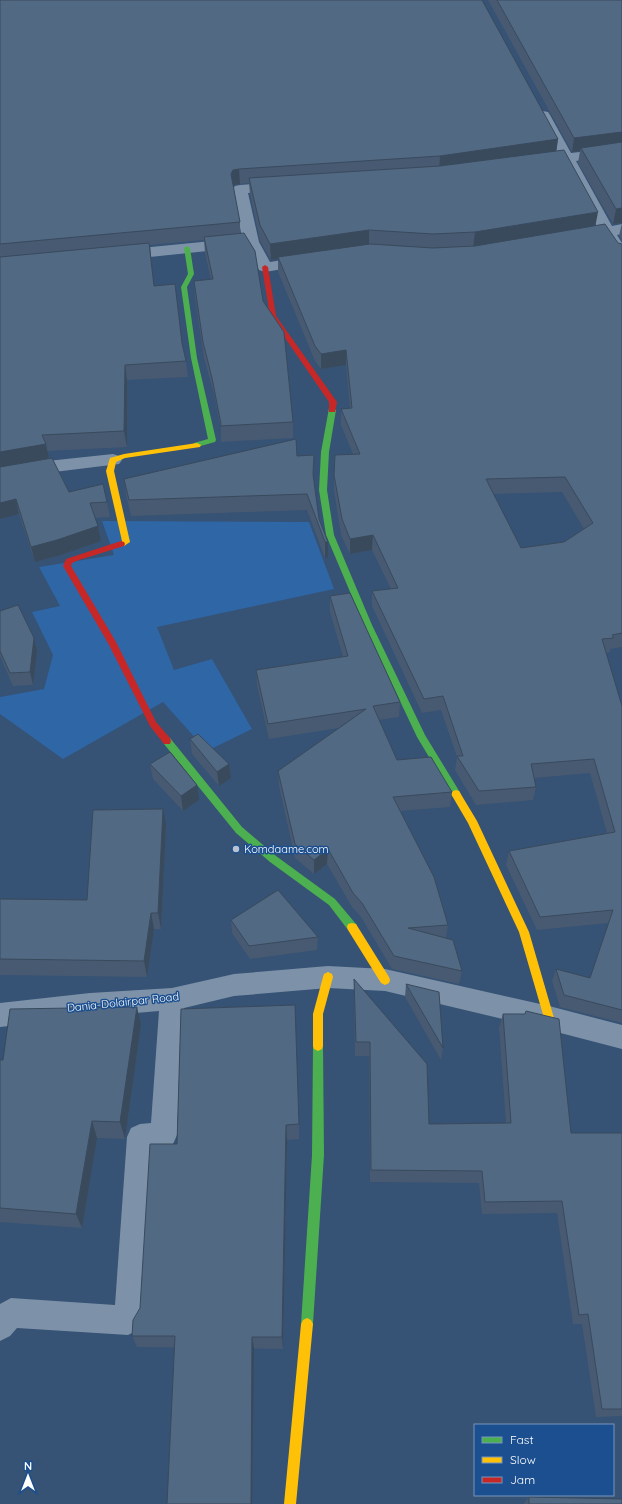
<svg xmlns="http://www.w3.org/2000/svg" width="622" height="1504" viewBox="0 0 622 1504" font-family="Quicksand,sans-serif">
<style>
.green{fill:#2f66a5}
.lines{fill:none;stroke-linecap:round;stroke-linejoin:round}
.street{fill:#7d92a8;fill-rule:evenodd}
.fast{fill:#4caf50;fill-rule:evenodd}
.slow{fill:#ffc107;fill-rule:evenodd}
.jam{fill:#c62828;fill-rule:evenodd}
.wall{fill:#475a72;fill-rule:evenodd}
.shaded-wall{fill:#394a5c}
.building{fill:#526984;stroke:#394a5c;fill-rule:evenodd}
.poi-dot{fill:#b9c2ce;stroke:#1b4f8f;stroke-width:1.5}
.labels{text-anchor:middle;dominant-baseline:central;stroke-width:3;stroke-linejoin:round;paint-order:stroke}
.poi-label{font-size:11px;fill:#fff;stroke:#1b4f8f;text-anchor:start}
.street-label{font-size:11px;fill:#fff;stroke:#1b4f8f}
</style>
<rect width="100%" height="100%" fill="#365274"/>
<path class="green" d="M 102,521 L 309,522 L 334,589 L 157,627 L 174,670 L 212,659 L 252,729 L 207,751 L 163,702 L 63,759 L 0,714 L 0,697 L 44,689 L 53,655 L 32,612 L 60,606 L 39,567 L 114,555 Z"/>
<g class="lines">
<path class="street" d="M 543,111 L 548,112 L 550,115 L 571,153 L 622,147 L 622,155 L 576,161 L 612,226 L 622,224 L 622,234 L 617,235 L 622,243 L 622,259 L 616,257 L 603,237 L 581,242 L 576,240 L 573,237 L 576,234 L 598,229 L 562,163 L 539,166 L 534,165 L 532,162 L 534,159 L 558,155 L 536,115 L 538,112 Z
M 280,182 L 285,183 L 287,186 L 285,189 L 248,193 L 259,242 L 270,262 L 307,256 L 313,258 L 315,261 L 313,264 L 265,272 L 259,270 L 246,247 L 121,260 L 115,258 L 113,255 L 115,252 L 121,250 L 242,238 L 233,189 L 235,186 L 240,185 Z
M 113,454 L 119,456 L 122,460 L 119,464 L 38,474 L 0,481 L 0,469 L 38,462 Z
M 328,966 L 385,969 L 549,1006 L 622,1025 L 622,1049 L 549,1030 L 385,991 L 328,988 L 234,996 L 184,1008 L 177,1135 L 173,1144 L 164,1148 L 153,1149 L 143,1320 L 138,1330 L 128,1335 L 17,1328 L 10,1336 L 0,1341 L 0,1304 L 11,1298 L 115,1305 L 127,1137 L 131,1128 L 140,1124 L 151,1123 L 159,1011 L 90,1017 L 0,1027 L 0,1003 L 90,993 L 172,988 L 234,974 Z"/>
<path class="fast" d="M 187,246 L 190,248 L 194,274 L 187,287 L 197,358 L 216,440 L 215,442 L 197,447 L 193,445 L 194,443 L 208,439 L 191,358 L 181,287 L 188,274 L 184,248 Z
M 329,408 L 332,408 L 336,410 L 329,452 L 327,490 L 334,535 L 372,625 L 425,735 L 461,794 L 459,797 L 453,797 L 417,737 L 364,625 L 326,535 L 319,490 L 321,452 Z
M 167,737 L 170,738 L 242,827 L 276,856 L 335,899 L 356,924 L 357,927 L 356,930 L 352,931 L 348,930 L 329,905 L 270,862 L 236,833 L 164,744 L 163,741 L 164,738 Z
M 318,1041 L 322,1043 L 323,1046 L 324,1155 L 313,1324 L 311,1328 L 307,1330 L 303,1328 L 301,1324 L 312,1155 L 313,1046 L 314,1043 Z"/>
<path class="slow" d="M 197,443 L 201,445 L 200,447 L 125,458 L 116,462 L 114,471 L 130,542 L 124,546 L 118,546 L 117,544 L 122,541 L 106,471 L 110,458 L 124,454 Z
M 456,790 L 459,791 L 477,821 L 529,932 L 554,1018 L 553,1021 L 549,1023 L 545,1021 L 544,1018 L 519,932 L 468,823 L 451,794 L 453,791 Z
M 352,923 L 356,924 L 389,977 L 390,980 L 389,983 L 385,985 L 381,983 L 348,930 L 347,927 L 348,924 Z
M 328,972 L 332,974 L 333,977 L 323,1014 L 323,1046 L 322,1049 L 318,1051 L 314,1049 L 313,1046 L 313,1014 L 323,977 L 324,974 Z
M 307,1318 L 311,1320 L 313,1324 L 296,1504 L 284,1504 L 301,1324 L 303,1320 Z"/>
<path class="jam" d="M 265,265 L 268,267 L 276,316 L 337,402 L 335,412 L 329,412 L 329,402 L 270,316 L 262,267 Z
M 121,541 L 124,542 L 125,544 L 124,546 L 79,560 L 72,563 L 71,566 L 116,642 L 156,722 L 170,738 L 171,741 L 170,744 L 164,744 L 150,726 L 108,643 L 63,566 L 66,559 Z"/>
</g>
<path class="wall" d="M 0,0 L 558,139 L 556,151 L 595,225 L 618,243 L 622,244 L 622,647 L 610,649 L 610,652 L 606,653 L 622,706 L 622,1023 L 560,1007 L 552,981 L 556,969 L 590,978 L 609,923 L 537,930 L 506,865 L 509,851 L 607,833 L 590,773 L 534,778 L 536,787 L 533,800 L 476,805 L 455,770 L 457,757 L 441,710 L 422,713 L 372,606 L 372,591 L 391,589 L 372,550 L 350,554 L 341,535 L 334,490 L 334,475 L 353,454 L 341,425 L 341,409 L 350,408 L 346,365 L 321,369 L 315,361 L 278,272 L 278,259 L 271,260 L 260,241 L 250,194 L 249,183 L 240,184 L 234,185 L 233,187 L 240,222 L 240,233 L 263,301 L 293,422 L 293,438 L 221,442 L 221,430 L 214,394 L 204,358 L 195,297 L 194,281 L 211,280 L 205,253 L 204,240 L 150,245 L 154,286 L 182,343 L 186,361 L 188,377 L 127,380 L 127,447 L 47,451 L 49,459 L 69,492 L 107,502 L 110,517 L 95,518 L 98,526 L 101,541 L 61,555 L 35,562 L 19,514 L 0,519 ZM 562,492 L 584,529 L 564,542 L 521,548 L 493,494 Z
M 488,0 L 622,0 L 622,223 L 613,224 L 578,163 L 580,151 L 572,152 Z
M 622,223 L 622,240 L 619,236 Z
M 297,456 L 314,471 L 313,478 L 319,519 L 328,542 L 328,558 L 325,558 L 307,510 L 131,516 L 126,495 L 124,479 Z
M 330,596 L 400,702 L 399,717 L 379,720 L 397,760 L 452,792 L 450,807 L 400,811 L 448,925 L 446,938 L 445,938 L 462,971 L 459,984 L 392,969 L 361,917 L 352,907 L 327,864 L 314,874 L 295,858 L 279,786 L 278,771 L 339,728 L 269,739 L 257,685 L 256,670 L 343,657 L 330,612 Z
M 0,611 L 34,638 L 37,651 L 33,685 L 13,686 L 0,656 Z
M 190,739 L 229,764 L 231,778 L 219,786 L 192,754 Z
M 150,764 L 199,800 L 183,811 L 153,779 Z
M 166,825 L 161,929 L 154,929 L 147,977 L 0,975 L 0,899 L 87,900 Z
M 231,920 L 318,937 L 317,950 L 250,959 L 232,933 Z
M 354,979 L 429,1124 L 506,1123 L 499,1028 L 503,1014 L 571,1133 L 622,1133 L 622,1416 L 596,1417 L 582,1324 L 573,1324 L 557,1213 L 482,1214 L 479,1183 L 370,1182 L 369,1056 L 355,1056 L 354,993 Z
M 406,984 L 443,1048 L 441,1060 L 405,997 Z
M 181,1009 L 299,1124 L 299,1139 L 287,1140 L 283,1349 L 137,1347 L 132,1336 L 140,1308 L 177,1144 Z
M 141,1025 L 125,1139 L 97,1138 L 82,1228 L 0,1222 L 0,1060 L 3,1060 Z
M 529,1497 L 622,1504 L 524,1504 L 524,1503 Z"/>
<path class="shaded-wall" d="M 622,132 L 622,146 L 581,148 L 580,151 L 572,152 L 574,138 Z
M 558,139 L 556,154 L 439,171 L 440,156 Z
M 239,169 L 240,184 L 234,185 L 232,189 L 231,174 L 233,170 Z
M 622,208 L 622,223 L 613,224 L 616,209 Z
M 598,212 L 595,228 L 473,249 L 475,232 Z
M 369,230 L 369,247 L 278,257 L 278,259 L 271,260 L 270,244 Z
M 346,350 L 346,365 L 321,369 L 321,354 Z
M 125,365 L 127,380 L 127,447 L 124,431 Z
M 46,444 L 49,459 L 0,468 L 0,452 Z
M 16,499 L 19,514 L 0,519 L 0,503 Z
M 98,526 L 101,541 L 61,555 L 35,562 L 31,547 Z
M 373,535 L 372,550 L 350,554 L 350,539 Z
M 325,542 L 328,542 L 328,558 L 325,558 Z
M 34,638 L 37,651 L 33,685 L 30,672 Z
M 229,764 L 231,778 L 219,786 L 217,772 Z
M 197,785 L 199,800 L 183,811 L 181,796 Z
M 163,809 L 166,825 L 161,929 L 158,913 Z
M 328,849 L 327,864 L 314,874 L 314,860 Z
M 151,913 L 154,929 L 147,977 L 144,961 Z
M 137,1007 L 141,1025 L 125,1139 L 120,1122 Z
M 92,1121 L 97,1138 L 82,1228 L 76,1214 Z
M 286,1125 L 287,1140 L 283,1349 L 282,1337 Z
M 252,1337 L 254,1348 L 252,1504 L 251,1504 Z"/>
<path class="building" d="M 0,0 L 482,0 L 558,139 L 440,156 L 239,169 L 233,170 L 231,174 L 240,222 L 0,244 Z
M 497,0 L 622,0 L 622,132 L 574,138 Z
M 622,142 L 622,208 L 616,209 L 581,148 Z
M 564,150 L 598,212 L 475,232 L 433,234 L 369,230 L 270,244 L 260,225 L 249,178 L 440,166 Z
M 605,224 L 618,243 L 622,244 L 622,633 L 612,635 L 614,638 L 602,639 L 622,706 L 622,1010 L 564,995 L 556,969 L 590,978 L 613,910 L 540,917 L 509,851 L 615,832 L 594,759 L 531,764 L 536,787 L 479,791 L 457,756 L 463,756 L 443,696 L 424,699 L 372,591 L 398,588 L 373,535 L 350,539 L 342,519 L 334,475 L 335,455 L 360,454 L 341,409 L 352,408 L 346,350 L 321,354 L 315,346 L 278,257 L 370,244 L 433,248 L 475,246 ZM 565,477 L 593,523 L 564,542 L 521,548 L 486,479 Z
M 244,233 L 255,251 L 263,301 L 284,332 L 293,422 L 220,426 L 221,424 L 212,378 L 203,342 L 194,281 L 213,279 L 204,237 Z
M 149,243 L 154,286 L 175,284 L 182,343 L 186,361 L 125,365 L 124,431 L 42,435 L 46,444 L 0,452 L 0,257 Z
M 296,439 L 297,456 L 314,455 L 313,474 L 319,519 L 328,542 L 325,542 L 307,494 L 129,500 L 124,479 Z
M 52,458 L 69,492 L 103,484 L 107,502 L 90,503 L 98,526 L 57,540 L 31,547 L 16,499 L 0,503 L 0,467 Z
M 350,593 L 400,702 L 373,706 L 397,760 L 431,757 L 452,792 L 393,797 L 434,877 L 448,925 L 408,928 L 453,940 L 462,971 L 394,956 L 362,903 L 353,893 L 328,849 L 314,860 L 295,844 L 278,771 L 366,709 L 268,724 L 256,670 L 348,656 L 330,596 Z
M 18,605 L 34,638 L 30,672 L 10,673 L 0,651 L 0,611 Z
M 198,734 L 229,764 L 217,772 L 190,739 Z
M 170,752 L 197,785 L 181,796 L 150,764 Z
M 163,809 L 158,913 L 151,913 L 144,961 L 0,959 L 0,899 L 87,900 L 93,810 Z
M 278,890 L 318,937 L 249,946 L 231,920 Z
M 354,979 L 427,1064 L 429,1124 L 511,1123 L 503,1014 L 525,1014 L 526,1011 L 559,1019 L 571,1133 L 622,1133 L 622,1409 L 602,1409 L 588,1314 L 579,1315 L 562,1201 L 485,1202 L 482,1171 L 371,1170 L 370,1042 L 356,1042 Z
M 406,984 L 439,992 L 443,1048 Z
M 295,1005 L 299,1124 L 286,1125 L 282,1337 L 252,1337 L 251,1504 L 167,1504 L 175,1336 L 132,1336 L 133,1320 L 140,1308 L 150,1144 L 177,1144 L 181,1009 Z
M 137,1007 L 120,1122 L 92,1121 L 76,1214 L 0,1208 L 0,1060 L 3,1060 L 10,1009 Z
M 529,1497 L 622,1499 L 622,1504 L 529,1504 Z"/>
<circle class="poi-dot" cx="236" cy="849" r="4"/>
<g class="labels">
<g class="poi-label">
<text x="244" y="849">Komdaame.com</text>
</g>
<g class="street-label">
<text transform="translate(123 1002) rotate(-6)">Dania-Dolairpar Road</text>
</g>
</g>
<rect x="474" y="1424" width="140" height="72" fill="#1b4f8f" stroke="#7695bc"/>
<rect x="482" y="1437" width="20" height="6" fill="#4caf50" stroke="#7695bc"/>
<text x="510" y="1444" font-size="12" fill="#ffffff">Fast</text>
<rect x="482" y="1457" width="20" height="6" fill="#ffc107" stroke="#7695bc"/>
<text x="510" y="1464" font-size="12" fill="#ffffff">Slow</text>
<rect x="482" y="1477" width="20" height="6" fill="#c62828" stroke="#7695bc"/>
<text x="510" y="1484" font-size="12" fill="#ffffff">Jam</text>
<g transform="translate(28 1476)" stroke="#1b4f8f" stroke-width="3" paint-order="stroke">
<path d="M0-3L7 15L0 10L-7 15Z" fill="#ffffff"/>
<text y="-6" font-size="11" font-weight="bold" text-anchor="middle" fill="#ffffff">N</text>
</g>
</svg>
